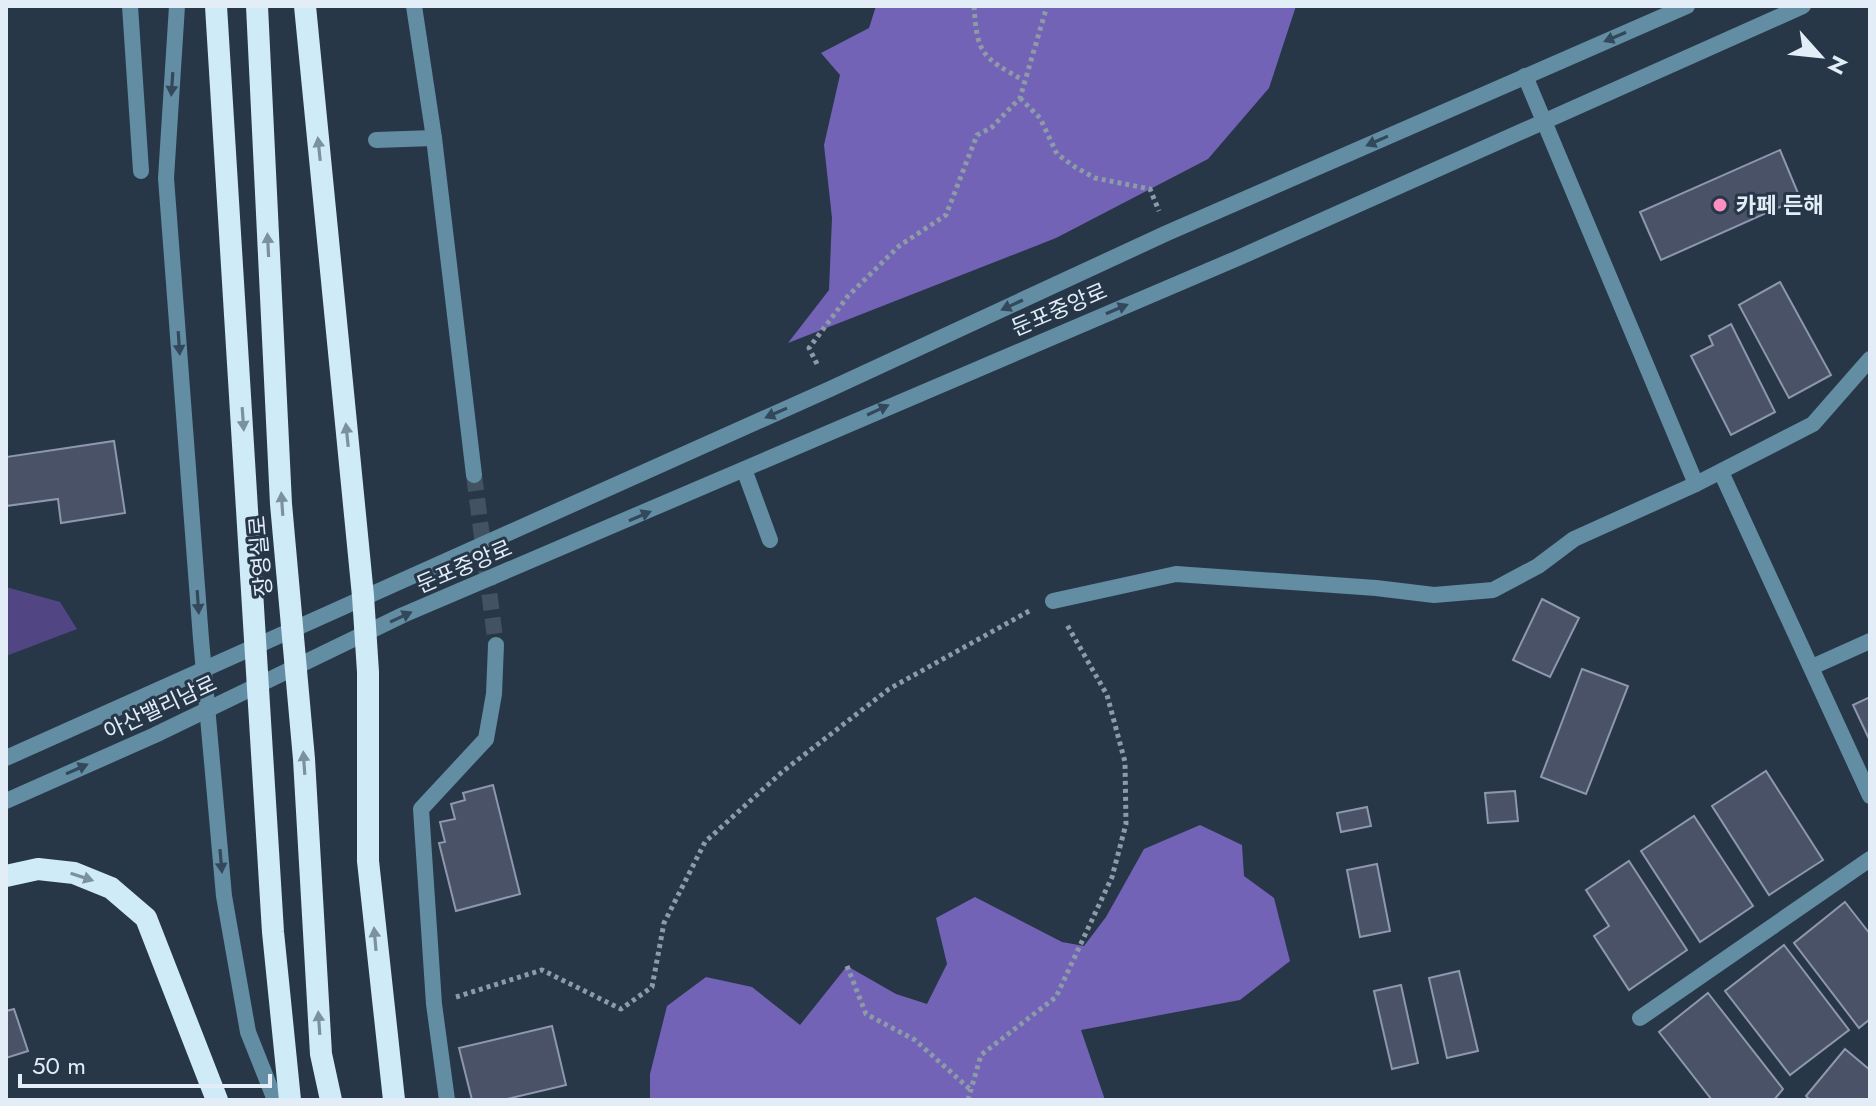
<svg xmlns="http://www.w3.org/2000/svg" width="1876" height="1106" viewBox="0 0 1876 1106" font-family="Jost,'Noto Sans KR',sans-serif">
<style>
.green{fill:#514683}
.forest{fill:#7263b6}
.building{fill:#4a5267;stroke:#8e97af;stroke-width:2}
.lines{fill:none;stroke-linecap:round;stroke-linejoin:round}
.minor-tunnel{stroke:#435262;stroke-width:16;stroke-dasharray:16 8;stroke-linecap:butt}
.path{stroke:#8d9aa7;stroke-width:5;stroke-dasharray:4 4;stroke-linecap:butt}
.service{stroke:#628da2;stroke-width:16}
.minor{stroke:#628da2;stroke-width:16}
.tertiary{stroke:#628da2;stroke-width:16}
.trunk{stroke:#d0ebf8;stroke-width:22}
.oneway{fill:#33485a}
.oneway2{fill:#7c91a0}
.poi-dot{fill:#fc8fc2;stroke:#273748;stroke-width:3}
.labels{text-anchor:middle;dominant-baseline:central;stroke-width:6;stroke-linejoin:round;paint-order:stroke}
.poi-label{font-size:22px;font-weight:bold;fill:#e2edf7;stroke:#273748;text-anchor:start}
.street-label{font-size:22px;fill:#e2edf7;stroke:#273748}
</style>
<rect width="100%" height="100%" fill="#273748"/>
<path class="green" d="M 6,587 L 60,602 L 77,629 L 6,656 Z"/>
<path class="forest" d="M 876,6 L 1296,6 L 1269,88 L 1208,159 L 1056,238 L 788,343 L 829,290 L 832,218 L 824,145 L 840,75 L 821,53 L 869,28 Z
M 1200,825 L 1242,845 L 1244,876 L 1274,898 L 1290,961 L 1240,1000 L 1081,1030 L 1105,1100 L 650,1100 L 650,1074 L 667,1006 L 706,977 L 752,987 L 800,1025 L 847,966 L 896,994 L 927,1004 L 947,964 L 936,918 L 975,897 L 1062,942 L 1084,946 L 1106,917 L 1144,849 Z"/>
<path class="building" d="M 1780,150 L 1800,198 L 1661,260 L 1640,212 Z
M 1780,282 L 1831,375 L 1789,398 L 1739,305 Z
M 1731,324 L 1775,412 L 1731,435 L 1691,356 L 1713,345 L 1709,336 Z
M 114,441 L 125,513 L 61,523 L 58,499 L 6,506 L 6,457 Z
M 1542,599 L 1579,618 L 1550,677 L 1513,660 Z
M 1582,669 L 1628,686 L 1586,794 L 1541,777 Z
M 1870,697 L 1870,741 L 1853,705 Z
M 1766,771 L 1823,860 L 1769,895 L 1712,806 Z
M 493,785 L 520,894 L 456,911 L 439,843 L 445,842 L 440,822 L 455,819 L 451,804 L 465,800 L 463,793 Z
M 1515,791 L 1518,821 L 1488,823 L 1485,793 Z
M 1367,807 L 1371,826 L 1341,832 L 1337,813 Z
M 1694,816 L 1753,906 L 1700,942 L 1641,851 Z
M 1629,861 L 1687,950 L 1629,990 L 1594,936 L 1609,926 L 1586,890 Z
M 1377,864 L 1390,931 L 1360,937 L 1347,870 Z
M 1845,902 L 1870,934 L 1870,1019 L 1859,1028 L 1794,943 Z
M 1784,945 L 1849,1030 L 1790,1075 L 1725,991 Z
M 1459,971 L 1478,1051 L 1447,1058 L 1429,978 Z
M 1401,985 L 1418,1063 L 1392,1069 L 1374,991 Z
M 1708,993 L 1783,1089 L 1774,1100 L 1712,1100 L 1659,1032 Z
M 14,1009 L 28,1051 L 6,1058 L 6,1011 Z
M 552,1026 L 566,1085 L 503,1100 L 472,1100 L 459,1048 Z
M 1845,1049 L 1870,1070 L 1870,1100 L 1810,1100 L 1806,1096 Z"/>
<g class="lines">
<path class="minor-tunnel" d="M 474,475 L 496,645"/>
<path class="path" d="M 974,6 C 977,54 982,57 1023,80
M 1020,98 L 1040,118 L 1057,154 L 1075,167 L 1095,178 L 1150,189 L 1159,211
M 817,364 L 809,348 L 848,296 L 899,246 L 946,215 L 977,135 L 991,128 L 1020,98 L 1047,6
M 847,966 L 866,1014 L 915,1040 L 972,1091
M 456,997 L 542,970 L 621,1009 L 652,987 L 664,923 L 705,842 L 782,772 L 889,689 L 1031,610
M 968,1100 L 981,1055 L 1056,997 L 1112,877 L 1126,824 L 1125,762 L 1107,695 L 1066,623"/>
<path class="service" d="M 130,6 L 141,171
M 376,140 L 434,138
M 745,472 L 770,540"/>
<path class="minor" d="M 177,6 L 166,178 L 201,639 L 224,896 L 248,1032 L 275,1100
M 414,6 L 434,138 L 474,475
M 1525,76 L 1696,484
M 1721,472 L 1870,796
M 1053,601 L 1176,574 L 1376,588 L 1434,595 L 1493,590 L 1538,566 L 1574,539 L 1696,484 L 1813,424 L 1870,359
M 1812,667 L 1870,641
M 1640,1018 L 1870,859
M 447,1100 L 434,1004 L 421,809 L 486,739 L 494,694 L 496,645"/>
<path class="tertiary" d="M 6,758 L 830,389 L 1167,233 L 1687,6
M 6,801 L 155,735 L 403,615 L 1238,258 L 1803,6"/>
<path class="trunk" d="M 216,6 L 273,932 L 290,1100
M 257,6 L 281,504 L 304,759 L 321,1054 L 331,1100
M 305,6 L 363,596 L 368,672 L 368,861 L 394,1100
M 6,876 L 38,869 L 74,873 L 111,888 L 146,918 L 217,1100"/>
</g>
<defs><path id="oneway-solid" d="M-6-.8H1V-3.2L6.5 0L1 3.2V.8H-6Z" transform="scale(2)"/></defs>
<g class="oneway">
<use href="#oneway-solid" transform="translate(1615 37) rotate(157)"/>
<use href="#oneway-solid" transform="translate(172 84) rotate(94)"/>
<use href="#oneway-solid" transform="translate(1377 141) rotate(156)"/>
<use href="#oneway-solid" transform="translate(1012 305) rotate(155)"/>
<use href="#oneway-solid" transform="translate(1117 309) rotate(-23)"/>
<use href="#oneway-solid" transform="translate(179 343) rotate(86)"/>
<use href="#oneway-solid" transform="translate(878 410) rotate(-25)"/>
<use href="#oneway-solid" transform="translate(776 413) rotate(156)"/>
<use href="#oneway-solid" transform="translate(640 516) rotate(-23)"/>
<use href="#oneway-solid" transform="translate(198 602) rotate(86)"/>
<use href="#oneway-solid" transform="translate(401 617) rotate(-25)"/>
<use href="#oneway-solid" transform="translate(77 769) rotate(-24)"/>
<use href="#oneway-solid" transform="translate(221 861) rotate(85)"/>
</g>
<g class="oneway2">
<use href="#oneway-solid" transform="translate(319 149) rotate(-96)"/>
<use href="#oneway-solid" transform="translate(268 245) rotate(-93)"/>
<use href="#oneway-solid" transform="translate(243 419) rotate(86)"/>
<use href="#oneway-solid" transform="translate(347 435) rotate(-96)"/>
<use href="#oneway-solid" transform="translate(282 504) rotate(-94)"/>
<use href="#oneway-solid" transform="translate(304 763) rotate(-94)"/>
<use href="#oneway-solid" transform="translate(82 877) rotate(18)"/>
<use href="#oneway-solid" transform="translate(375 939) rotate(-95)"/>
<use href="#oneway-solid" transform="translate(319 1023) rotate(-94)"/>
</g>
<circle class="poi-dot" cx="1720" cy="205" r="8"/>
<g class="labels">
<g class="poi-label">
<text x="1736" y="205">카페 든해</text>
</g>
<g class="street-label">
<text transform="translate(1059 309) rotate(-23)">둔포중앙로</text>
<text transform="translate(260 556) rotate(-95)">장영실로</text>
<text transform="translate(464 566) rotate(-23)">둔포중앙로</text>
<text transform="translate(160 707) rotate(-25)">아산밸리남로</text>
</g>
</g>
<rect width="1876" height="1106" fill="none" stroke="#e2edf7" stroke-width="16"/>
<g transform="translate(1820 56) rotate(117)" stroke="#273748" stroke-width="6" paint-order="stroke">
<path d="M0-6L14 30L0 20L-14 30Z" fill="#e2edf7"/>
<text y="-12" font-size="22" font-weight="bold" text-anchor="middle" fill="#e2edf7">N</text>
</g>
<path d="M20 1074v12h250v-12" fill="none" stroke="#e2edf7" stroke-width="4"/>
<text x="32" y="1074" font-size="24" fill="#e2edf7" stroke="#273748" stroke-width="6" paint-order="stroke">50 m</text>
</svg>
